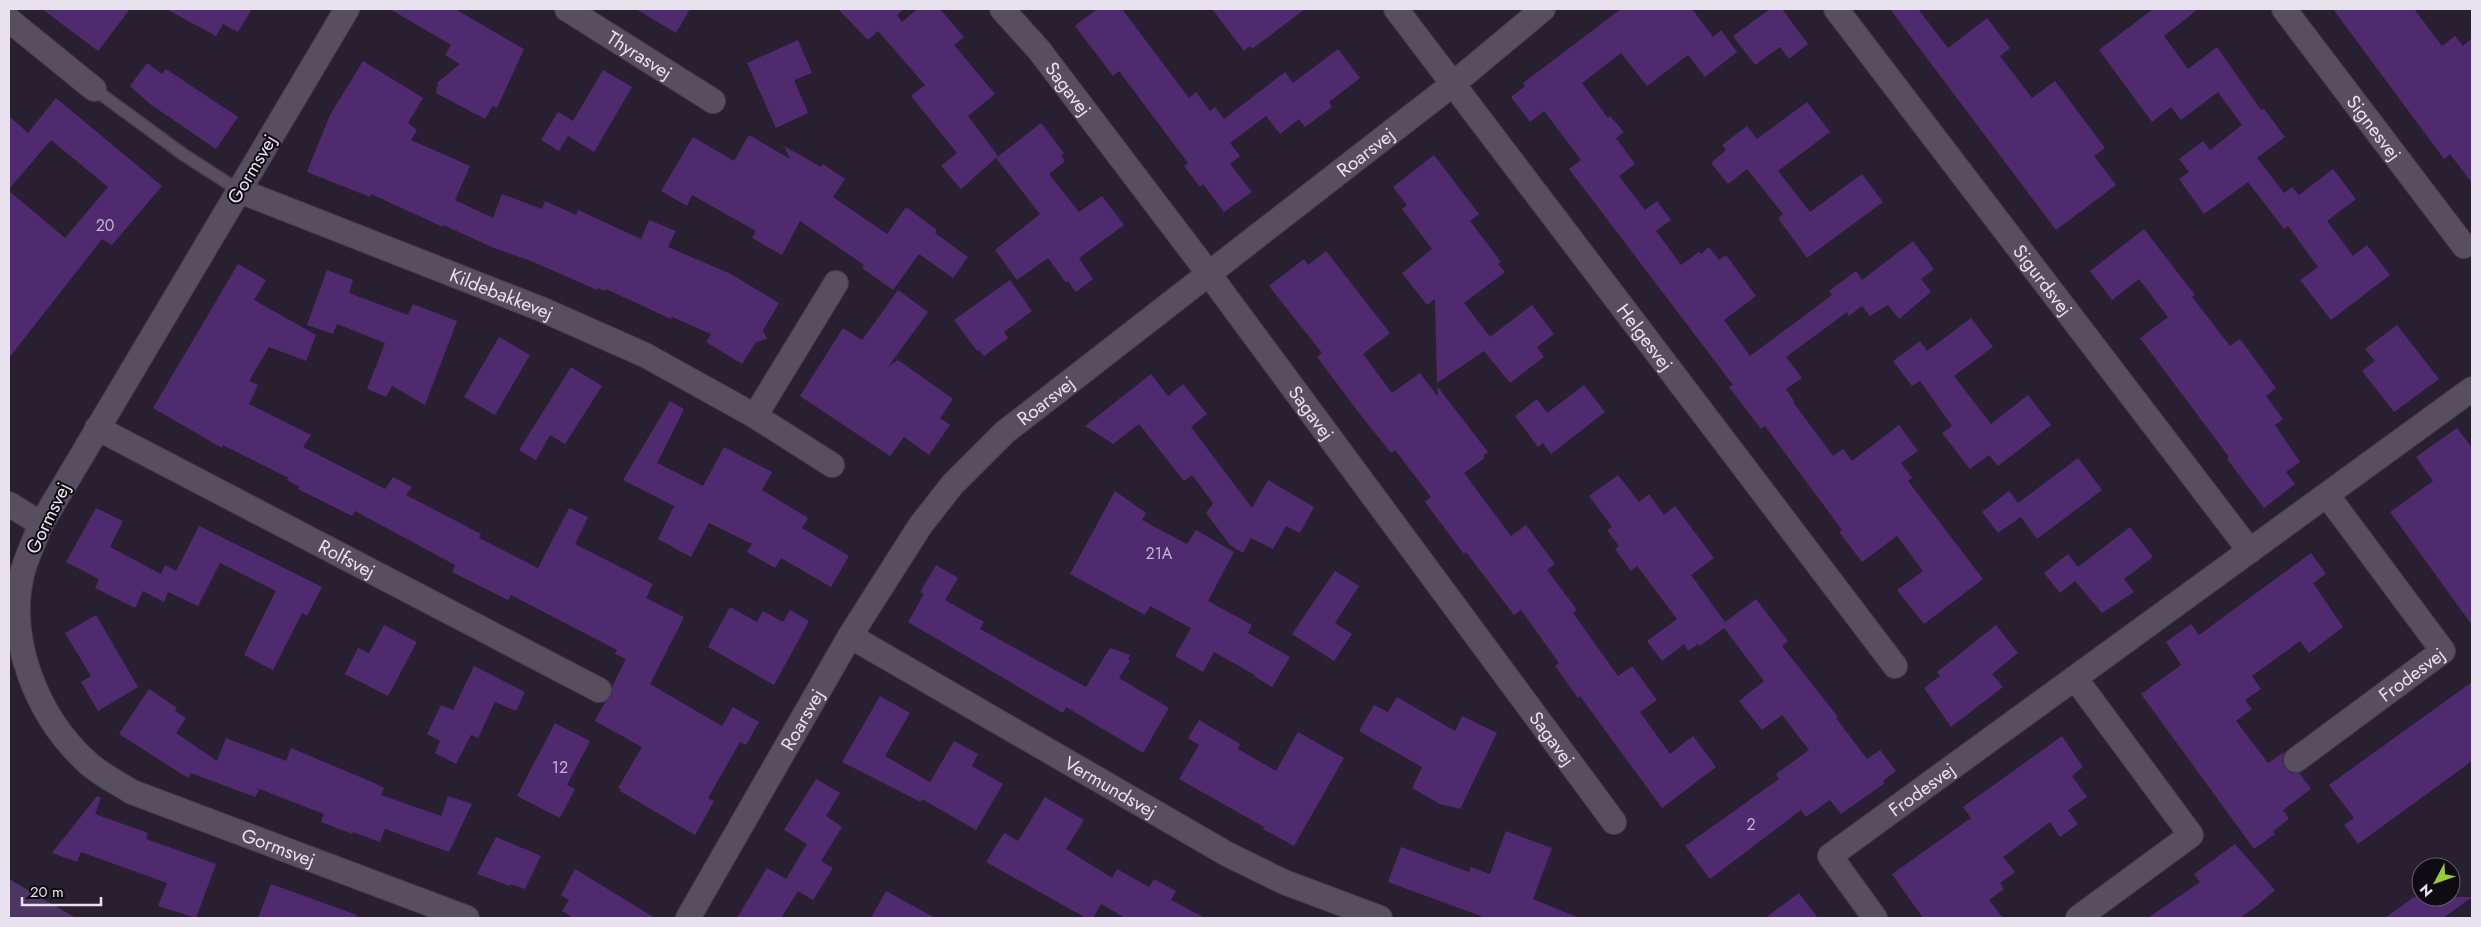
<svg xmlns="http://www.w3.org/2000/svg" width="2481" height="927" viewBox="0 0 2481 927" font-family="Jost,sans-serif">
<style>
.green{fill:#4c3562}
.building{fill:#4f2a6f}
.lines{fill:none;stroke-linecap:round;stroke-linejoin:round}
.lane-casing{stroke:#443d4a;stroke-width:14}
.street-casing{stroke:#443d4a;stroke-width:26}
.lane{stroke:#574e60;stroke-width:11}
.street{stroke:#574e60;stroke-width:24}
.labels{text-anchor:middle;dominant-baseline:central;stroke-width:4;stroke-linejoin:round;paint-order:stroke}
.number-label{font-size:16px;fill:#c1b4ce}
.street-label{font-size:19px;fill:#e7e2ed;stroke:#0f0b12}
</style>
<rect width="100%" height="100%" fill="#282030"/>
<path class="green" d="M 9,879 L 76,918 L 9,918 Z"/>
<path class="building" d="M 42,9 L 130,9 L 98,51 Z
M 166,9 L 252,9 L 238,32 L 223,24 L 216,36 Z
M 390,9 L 455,9 L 524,49 L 497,108 L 493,106 L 485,119 L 436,93 L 438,82 L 460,64 L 445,55 L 451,45 Z
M 636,9 L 690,9 L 676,33 Z
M 838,9 L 904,9 L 897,15 L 902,22 L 917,9 L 940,9 L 964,37 L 954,45 L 995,94 L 968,116 L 998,156 L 961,189 L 941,166 L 957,153 L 911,96 L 925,85 L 878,31 L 868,40 Z
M 1097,9 L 1122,9 L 1189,98 L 1196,92 L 1210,111 L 1215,107 L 1224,119 L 1285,72 L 1293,83 L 1338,49 L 1360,78 L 1329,102 L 1332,107 L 1305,127 L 1299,119 L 1280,134 L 1266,116 L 1230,143 L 1240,156 L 1230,164 L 1252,192 L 1224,212 L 1203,184 L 1200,187 L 1184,166 L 1188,163 L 1119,71 L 1113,76 L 1075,26 Z
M 1212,9 L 1305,9 L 1252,49 L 1250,46 L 1244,51 Z
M 1621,9 L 1692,9 L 1713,37 L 1721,30 L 1737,52 L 1705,77 L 1688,55 L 1647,86 L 1621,53 L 1582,83 L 1608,118 L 1610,116 L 1624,132 L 1616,138 L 1635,164 L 1619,176 L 1645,210 L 1657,201 L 1671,220 L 1656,231 L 1681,265 L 1699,252 L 1701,254 L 1709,247 L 1719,260 L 1726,255 L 1756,296 L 1724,320 L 1750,356 L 1832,295 L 1829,291 L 1856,271 L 1862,280 L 1913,241 L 1934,269 L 1921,279 L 1931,292 L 1899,319 L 1888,305 L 1870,316 L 1862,306 L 1849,316 L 1847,312 L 1786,357 L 1802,378 L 1786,389 L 1794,401 L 1793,402 L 1833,456 L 1843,449 L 1852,461 L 1899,425 L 1918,451 L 1901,463 L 1912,478 L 1908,481 L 1983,579 L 1924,624 L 1897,590 L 1923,571 L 1897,536 L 1862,562 L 1839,532 L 1842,530 L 1765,426 L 1761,429 L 1729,387 L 1733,385 L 1569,169 L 1581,160 L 1544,111 L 1530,122 L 1511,97 L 1525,86 L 1523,83 Z
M 1770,9 L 1782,9 L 1808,44 L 1789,59 L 1780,47 L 1755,65 L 1733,36 Z
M 1890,9 L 1918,9 L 1948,48 L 1987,18 L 2010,48 L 2000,56 L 2032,98 L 2055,81 L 2105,148 L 2094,156 L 2116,185 L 2056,230 Z
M 2153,9 L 2198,9 L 2164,36 L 2188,69 L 2217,47 L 2261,110 L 2264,109 L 2285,137 L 2257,158 L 2284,193 L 2292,187 L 2299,195 L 2333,169 L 2356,199 L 2327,221 L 2353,256 L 2367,245 L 2390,275 L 2331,320 L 2300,280 L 2318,267 L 2288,226 L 2284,229 L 2248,182 L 2204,214 L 2179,179 L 2189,172 L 2179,159 L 2203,141 L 2210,150 L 2242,125 L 2218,92 L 2181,120 L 2171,107 L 2152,122 L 2099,50 Z
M 2333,9 L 2414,9 L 2442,46 L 2455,36 L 2463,46 L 2472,38 L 2472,183 L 2450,154 L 2444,159 Z
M 798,40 L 812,73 L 794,80 L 808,113 L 776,128 L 747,63 Z
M 363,61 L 423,98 L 408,123 L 417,130 L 411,140 L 470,166 L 455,200 L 493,218 L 502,194 L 542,209 L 545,201 L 576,215 L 578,210 L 641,239 L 649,220 L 676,231 L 668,247 L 731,274 L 779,303 L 763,330 L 767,339 L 756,342 L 742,364 L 706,342 L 711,334 L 672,317 L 671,319 L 606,289 L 604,291 L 598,288 L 597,290 L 531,261 L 494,248 L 443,225 L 443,227 L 371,194 L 370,197 L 307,172 L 330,115 Z
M 147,63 L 162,74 L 166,69 L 238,117 L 216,149 L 150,104 L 130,86 Z
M 603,70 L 632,87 L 594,152 L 568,136 L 559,151 L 541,140 L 558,112 L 573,121 Z
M 56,98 L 162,186 L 112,245 L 102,239 L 9,358 L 9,191 L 65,238 L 108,187 L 51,140 L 9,189 L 9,116 L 28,133 Z
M 1807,102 L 1830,132 L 1778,171 L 1810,212 L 1862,174 L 1883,202 L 1807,258 L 1778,218 L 1783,214 L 1747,169 L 1728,184 L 1711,163 L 1726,150 L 1722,145 L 1747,126 L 1757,139 Z
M 1041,123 L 1064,153 L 1061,155 L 1065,161 L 1049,174 L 1079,212 L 1102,196 L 1124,225 L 1079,258 L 1093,279 L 1076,292 L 1068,281 L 1066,283 L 1048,258 L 1017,280 L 995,250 L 1040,214 L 996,158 Z
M 749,135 L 790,159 L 784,146 L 821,167 L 823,164 L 845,179 L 833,197 L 887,234 L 906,207 L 937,230 L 935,233 L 968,257 L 953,278 L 919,254 L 893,290 L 862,268 L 864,265 L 800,221 L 782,255 L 752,238 L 756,231 L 692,195 L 687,206 L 661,191 L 693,137 L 734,161 Z
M 1434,155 L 1479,214 L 1470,221 L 1501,262 L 1498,264 L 1505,272 L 1464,303 L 1490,337 L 1532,305 L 1554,334 L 1537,347 L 1544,357 L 1510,383 L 1484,351 L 1437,383 L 1435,299 L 1427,305 L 1402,273 L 1432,249 L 1402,209 L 1407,205 L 1393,187 Z
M 2144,229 L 2195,295 L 2192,297 L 2230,346 L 2240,339 L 2276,388 L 2266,396 L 2283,419 L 2275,425 L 2300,462 L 2286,472 L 2295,484 L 2264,508 L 2227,459 L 2229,457 L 2140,338 L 2168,317 L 2139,279 L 2112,300 L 2090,271 Z
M 1326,251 L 1390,333 L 1363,354 L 1392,393 L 1420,373 L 1438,397 L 1437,386 L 1488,452 L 1483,456 L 1485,458 L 1464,473 L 1511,536 L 1526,525 L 1555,564 L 1547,570 L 1577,610 L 1573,613 L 1618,676 L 1632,666 L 1657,700 L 1640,712 L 1670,754 L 1693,736 L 1716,767 L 1662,808 L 1580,696 L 1578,698 L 1555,666 L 1559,663 L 1521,610 L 1514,615 L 1466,552 L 1464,554 L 1425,502 L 1431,497 L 1395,450 L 1391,453 L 1356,409 L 1317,357 L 1322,353 L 1269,286 L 1304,259 L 1308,265 Z
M 238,264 L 266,280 L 254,300 L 316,335 L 306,361 L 269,347 L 249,381 L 258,385 L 249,404 L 311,435 L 303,447 L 385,489 L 393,477 L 412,487 L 406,495 L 481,534 L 479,538 L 538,568 L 569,508 L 588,517 L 575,544 L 653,584 L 646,598 L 684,617 L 650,684 L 722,726 L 733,707 L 759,722 L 746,745 L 740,742 L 708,798 L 714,801 L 695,835 L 620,791 L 621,789 L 618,788 L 642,747 L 595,721 L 605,702 L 611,696 L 612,687 L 626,659 L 615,654 L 617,650 L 511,595 L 508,600 L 452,572 L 455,565 L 355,511 L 352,516 L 298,489 L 300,487 L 287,480 L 289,478 L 223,445 L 222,448 L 153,408 Z
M 327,270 L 353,280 L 349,293 L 408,315 L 413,304 L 457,321 L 425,405 L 392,386 L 386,397 L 367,389 L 385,343 L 337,324 L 333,334 L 307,325 Z
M 1010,280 L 1032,311 L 1004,332 L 1008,338 L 984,356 L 979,350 L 977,351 L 954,320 Z
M 898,290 L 928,312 L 888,367 L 898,360 L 953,399 L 940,418 L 950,425 L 929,455 L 904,437 L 890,456 L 800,396 L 843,328 L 862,340 Z
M 1971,318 L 1993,347 L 1954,376 L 1991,424 L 2028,395 L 2051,425 L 1998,466 L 1989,455 L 1970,469 L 1942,433 L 1952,426 L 1920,381 L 1912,386 L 1893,361 L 1920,341 L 1927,351 Z
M 2397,325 L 2439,379 L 2394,412 L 2362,371 L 2375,361 L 2365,349 Z
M 499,337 L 530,355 L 495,415 L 464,397 Z
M 571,367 L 602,386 L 565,444 L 550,435 L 536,460 L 519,450 Z
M 1151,374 L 1168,396 L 1183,384 L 1207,414 L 1191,427 L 1252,508 L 1268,480 L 1314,507 L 1300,533 L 1286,526 L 1273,549 L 1251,538 L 1243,553 L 1230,545 L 1206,513 L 1213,503 L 1192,475 L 1184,481 L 1139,424 L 1113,444 L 1085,426 Z
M 1584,385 L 1605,412 L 1551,454 L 1543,443 L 1538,447 L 1515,416 L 1537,399 L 1547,413 Z
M 670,401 L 684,409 L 657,463 L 703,486 L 724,447 L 772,472 L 762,490 L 808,518 L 802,528 L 849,556 L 831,587 L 781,558 L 775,568 L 747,552 L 752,544 L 709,523 L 691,557 L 658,539 L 674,506 L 623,480 Z
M 2457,428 L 2472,448 L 2472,625 L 2390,512 L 2433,481 L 2416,457 Z
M 2078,458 L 2102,490 L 2037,539 L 2021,517 L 1998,533 L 1982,512 L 2009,491 L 2018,503 Z
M 1618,475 L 1639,502 L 1649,494 L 1664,515 L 1675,506 L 1714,558 L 1691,575 L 1725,622 L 1756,599 L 1788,641 L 1782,646 L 1838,717 L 1836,718 L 1867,759 L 1880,750 L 1896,771 L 1883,781 L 1885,783 L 1841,814 L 1830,800 L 1806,817 L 1801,810 L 1710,879 L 1685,846 L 1779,779 L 1776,774 L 1809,750 L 1782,715 L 1762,730 L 1739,701 L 1764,681 L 1724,628 L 1700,646 L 1698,644 L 1688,651 L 1684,644 L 1662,661 L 1647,641 L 1677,619 L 1637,566 L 1631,571 L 1615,549 L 1619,546 L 1607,530 L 1612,527 L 1589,496 Z
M 1115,491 L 1146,513 L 1142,520 L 1187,544 L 1196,530 L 1234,552 L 1208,601 L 1252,625 L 1248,633 L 1290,657 L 1272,687 L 1254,676 L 1255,675 L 1214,652 L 1203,672 L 1175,656 L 1191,628 L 1150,606 L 1145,615 L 1070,574 Z
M 96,508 L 123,521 L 110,547 L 161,574 L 165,565 L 176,571 L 199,526 L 322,587 L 307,616 L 302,613 L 273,670 L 244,655 L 276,591 L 220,563 L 198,606 L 168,592 L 164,602 L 143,591 L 135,608 L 95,588 L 99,579 L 66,562 Z
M 2130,527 L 2153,557 L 2124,579 L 2134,592 L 2102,613 L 2075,581 L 2060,593 L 2044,573 L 2068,554 L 2078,567 Z
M 2311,553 L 2326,574 L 2313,583 L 2343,627 L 2309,653 L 2300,641 L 2252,676 L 2261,689 L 2245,700 L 2252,709 L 2236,721 L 2268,763 L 2284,752 L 2282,761 L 2285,768 L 2291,773 L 2299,773 L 2311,789 L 2283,810 L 2289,819 L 2273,831 L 2275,834 L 2254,849 L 2141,694 L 2181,665 L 2166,642 L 2191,624 L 2199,635 Z
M 936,565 L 958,578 L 945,600 L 984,622 L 980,629 L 1086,687 L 1110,648 L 1130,655 L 1128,659 L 1130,660 L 1119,678 L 1169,708 L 1143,753 L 1066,707 L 1063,713 L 908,622 L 924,594 L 920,592 Z
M 1335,571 L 1359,586 L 1335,623 L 1352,634 L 1334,661 L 1292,634 Z
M 730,607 L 757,622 L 763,611 L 783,622 L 790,610 L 809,621 L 774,685 L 708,647 Z
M 96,615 L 138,687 L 98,711 L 81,682 L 91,676 L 65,633 Z
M 384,625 L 417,642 L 388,696 L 345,674 L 358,648 L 369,653 Z
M 1996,625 L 2018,653 L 1992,674 L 2003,687 L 1951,727 L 1924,688 L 1940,676 L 1937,672 Z
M 474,666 L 525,692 L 516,711 L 495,702 L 478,738 L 471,735 L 456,764 L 435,753 L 440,741 L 427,734 L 441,705 L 453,710 Z
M 2472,682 L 2472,761 L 2358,844 L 2344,825 L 2354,818 L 2329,785 Z
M 149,689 L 177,708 L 175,711 L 186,718 L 176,733 L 217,761 L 226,738 L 286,761 L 291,748 L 372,782 L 384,788 L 381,795 L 441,816 L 448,796 L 472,804 L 449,852 L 385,829 L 380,842 L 353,832 L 352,834 L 321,822 L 324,814 L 254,787 L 259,790 L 255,797 L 191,773 L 188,778 L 119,734 Z
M 880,696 L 910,713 L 885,756 L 930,782 L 954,741 L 978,754 L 972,766 L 1003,784 L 976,830 L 922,799 L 921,802 L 842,762 Z
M 1397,697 L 1455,731 L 1462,716 L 1497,733 L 1460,809 L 1440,804 L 1412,788 L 1422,767 L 1359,731 L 1374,705 L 1388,712 Z
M 1199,720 L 1240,744 L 1238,749 L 1276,771 L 1298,732 L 1344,758 L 1294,846 L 1263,829 L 1264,827 L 1179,779 L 1199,745 L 1188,738 Z
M 555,723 L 590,741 L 567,785 L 575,789 L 560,818 L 517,796 Z
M 2062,736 L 2083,767 L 2072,776 L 2087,797 L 2068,810 L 2078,824 L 2060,837 L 2050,822 L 2003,857 L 2015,872 L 2000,883 L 2004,889 L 1989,900 L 2003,918 L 1923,918 L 1892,874 L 1971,818 L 1963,807 Z
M 816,779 L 840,793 L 826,816 L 842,827 L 821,861 L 833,868 L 813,900 L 798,891 L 781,918 L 737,918 L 767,868 L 786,879 L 807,844 L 784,830 Z
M 97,796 L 101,798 L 95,814 L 148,833 L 146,839 L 216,864 L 196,918 L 158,906 L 167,883 L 81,852 L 77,862 L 52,853 Z
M 1045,797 L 1084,820 L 1066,849 L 1112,878 L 1117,869 L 1149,887 L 1154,879 L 1176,891 L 1171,900 L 1205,918 L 1125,918 L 1101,904 L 1093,918 L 1086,918 L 986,862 L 1004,833 L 1018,841 Z
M 1506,831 L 1552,848 L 1533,899 L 1579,918 L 1486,918 L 1388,882 L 1401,847 L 1469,872 L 1471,867 L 1490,874 Z
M 496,837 L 541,856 L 525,889 L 511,884 L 510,886 L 477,874 Z
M 2235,844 L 2275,890 L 2258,905 L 2240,918 L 2148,918 L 2200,882 L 2194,874 Z
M 575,869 L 655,918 L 573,918 L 562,911 L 569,900 L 561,895 Z
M 271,884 L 357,915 L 356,918 L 258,918 Z
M 886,891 L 935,918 L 871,918 Z
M 1799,893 L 1818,918 L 1765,918 Z
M 2414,897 L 2472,897 L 2443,918 L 2385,918 Z"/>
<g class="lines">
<defs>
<path id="lane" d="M 94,89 L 184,155 L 240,191"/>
<g id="street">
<path id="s1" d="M 347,9 L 41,524 C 35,539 28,554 23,570 C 5,638 37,717 88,763 C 100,774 118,783 132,792 L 467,918"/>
<path id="s2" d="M 567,9 L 713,101"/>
<path id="s3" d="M 1002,9 L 1039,50 L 1203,266 L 1614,822"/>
<path id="s4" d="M 1396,9 L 1895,666"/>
<path id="s5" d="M 1836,9 L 2250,551"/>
<path id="s6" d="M 2284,9 L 2464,246"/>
<path d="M 9,20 L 94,89"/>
<path id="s7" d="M 240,191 L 541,309 L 645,355 L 755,416 L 832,465"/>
<path d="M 755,416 L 836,283"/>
<path id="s8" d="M 97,428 L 599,690"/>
<path d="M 9,504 L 41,524"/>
<path id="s9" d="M 850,636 L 1227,854 L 1284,882 L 1380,918"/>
<path d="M 2075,678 L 2191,835 L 2078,918"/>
<path id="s10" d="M 2296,760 L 2443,651 L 2327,495"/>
<path id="s11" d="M 688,918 L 850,636 L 920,526 L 952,485 L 1005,432 L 1453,84 L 1543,9"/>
<path id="s12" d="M 1875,918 L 1830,856 L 2472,389"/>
</g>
</defs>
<use href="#lane" class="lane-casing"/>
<use href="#street" class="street-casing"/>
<use href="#lane" class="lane"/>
<use href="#street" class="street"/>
</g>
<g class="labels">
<g class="number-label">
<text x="105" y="225">20</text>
<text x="1159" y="553">21A</text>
<text x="560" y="767">12</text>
<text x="1751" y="824">2</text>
</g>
<g class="street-label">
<text stroke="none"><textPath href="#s2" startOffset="86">Thyrasvej</textPath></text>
<text stroke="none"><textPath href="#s3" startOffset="104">Sagavej</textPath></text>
<text stroke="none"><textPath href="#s6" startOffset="149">Signesvej</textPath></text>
<text stroke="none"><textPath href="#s11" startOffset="1039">Roarsvej</textPath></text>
<text transform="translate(252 169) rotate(-59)">Gormsvej</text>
<text stroke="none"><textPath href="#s5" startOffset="341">Sigurdsvej</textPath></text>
<text stroke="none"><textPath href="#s7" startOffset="281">Kildebakkevej</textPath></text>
<text stroke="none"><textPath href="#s4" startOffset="412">Helgesvej</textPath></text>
<text stroke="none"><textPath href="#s11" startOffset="634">Roarsvej</textPath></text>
<text stroke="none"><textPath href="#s3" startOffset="509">Sagavej</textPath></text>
<text transform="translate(48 518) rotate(-64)">Gormsvej</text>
<text stroke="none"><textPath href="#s8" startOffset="282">Rolfsvej</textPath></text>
<text stroke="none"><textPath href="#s10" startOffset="144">Frodesvej</textPath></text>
<text stroke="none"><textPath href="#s11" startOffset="229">Roarsvej</textPath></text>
<text stroke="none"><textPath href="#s3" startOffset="914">Sagavej</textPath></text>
<text stroke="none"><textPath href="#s9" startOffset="301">Vermundsvej</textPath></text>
<text stroke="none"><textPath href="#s12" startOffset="190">Frodesvej</textPath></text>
<text stroke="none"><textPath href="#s1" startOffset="1071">Gormsvej</textPath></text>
</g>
</g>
<rect width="2481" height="927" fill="none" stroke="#e7e2ed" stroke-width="20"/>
<g transform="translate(2436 882) rotate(229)"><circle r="24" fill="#0f0b12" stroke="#65616a"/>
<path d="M0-4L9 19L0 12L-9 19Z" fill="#9acb34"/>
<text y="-8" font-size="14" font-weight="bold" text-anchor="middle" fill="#e7e2ed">N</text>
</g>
<path d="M22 897v8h79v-8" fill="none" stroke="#e7e2ed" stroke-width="2.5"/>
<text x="30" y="897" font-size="15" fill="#e7e2ed" stroke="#0f0b12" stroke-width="4" paint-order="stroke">20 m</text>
</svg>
